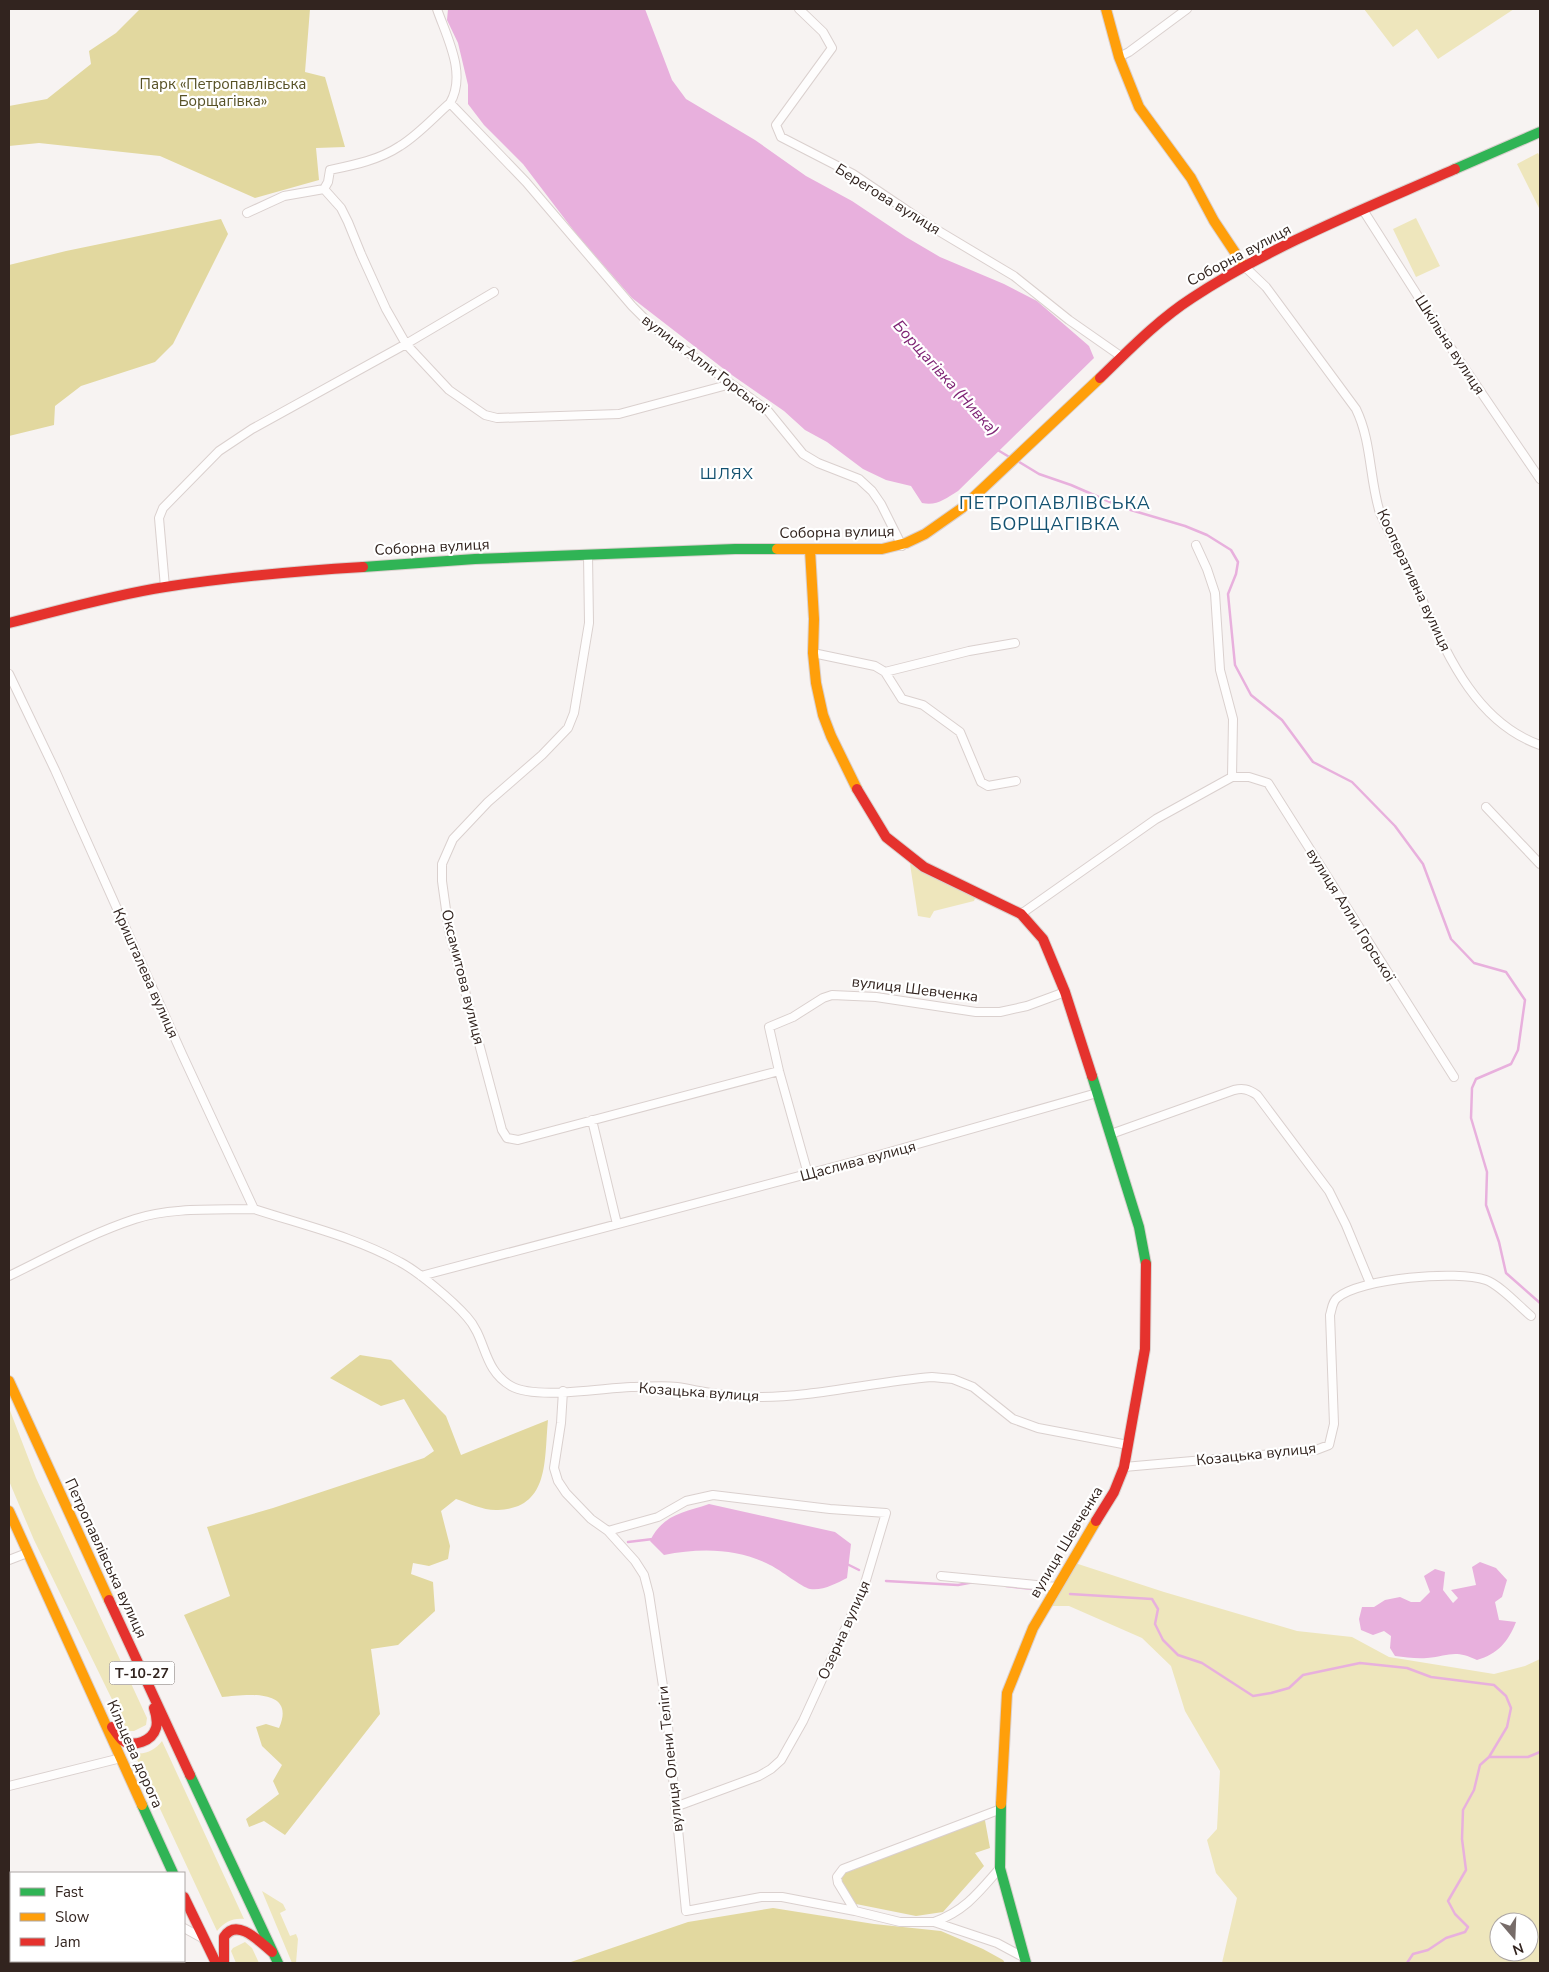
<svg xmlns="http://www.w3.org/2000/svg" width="1549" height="1972" viewBox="0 0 1549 1972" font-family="'Nunito Sans',sans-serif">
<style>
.green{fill:#eee6bc;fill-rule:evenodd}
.forest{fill:#e2d89f}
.water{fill:#e8b0dd}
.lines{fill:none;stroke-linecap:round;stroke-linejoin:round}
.stream{stroke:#e8b0dd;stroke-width:2.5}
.street-casing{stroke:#dad0ce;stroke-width:10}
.fast-casing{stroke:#dad0ce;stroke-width:12}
.slow-casing{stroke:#dad0ce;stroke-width:12}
.jam-casing{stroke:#dad0ce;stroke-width:12}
.street{stroke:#fefdfd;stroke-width:8}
.fast{stroke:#30b455;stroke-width:10}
.slow{stroke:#ff9f0a;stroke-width:10}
.jam{stroke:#e5322d;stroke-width:10}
.labels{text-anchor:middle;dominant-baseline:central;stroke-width:4.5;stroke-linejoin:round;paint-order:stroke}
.shield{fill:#fff;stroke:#706662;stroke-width:1}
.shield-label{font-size:14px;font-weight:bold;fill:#32241f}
.park-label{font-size:15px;fill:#575126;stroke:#fff}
.street-label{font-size:15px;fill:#32241f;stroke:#fff}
.water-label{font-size:16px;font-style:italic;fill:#7f2575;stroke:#fff}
.neighbourhood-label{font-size:16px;letter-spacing:1px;fill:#135170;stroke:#fff}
.quarter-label{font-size:18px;letter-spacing:1px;fill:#135170;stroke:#fff}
</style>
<rect width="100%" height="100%" fill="#f7f3f2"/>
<path class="green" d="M 1364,9 L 1514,9 L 1438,59 L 1417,29 L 1393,47 Z
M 1538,153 L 1540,157 L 1540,210 L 1517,164 Z
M 1416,218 L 1440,266 L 1416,277 L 1393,229 Z
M 910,864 L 976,896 L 974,901 L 934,911 L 930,918 L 918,916 Z
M 9,1408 L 36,1478 L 147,1718 L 146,1725 L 134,1731 L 129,1731 L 126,1728 L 34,1540 L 9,1481 Z
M 1075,1563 L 1164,1592 L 1297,1631 L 1352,1637 L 1389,1657 L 1494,1674 L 1525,1666 L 1540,1659 L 1540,1963 L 1222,1963 L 1237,1898 L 1216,1873 L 1207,1840 L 1217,1829 L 1220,1771 L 1185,1711 L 1171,1666 L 1142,1638 L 1069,1606 L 1051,1606 ZM 1499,1922 L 1529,1922 L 1529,1952 L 1499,1952 Z
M 162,1741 L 244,1919 C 232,1918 225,1922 217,1931 L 134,1753 C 146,1755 155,1750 162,1741 Z
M 262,1891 L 283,1904 L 286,1910 L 280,1913 L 290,1936 L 296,1934 L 298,1939 L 296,1963 L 292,1963 Z
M 245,1942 L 252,1948 L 259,1963 L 236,1963 L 231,1951 L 233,1948 Z"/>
<path class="forest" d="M 140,9 L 310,9 L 305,72 L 325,77 L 345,147 L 316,148 L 319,180 L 255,198 L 160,156 L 39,143 L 9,146 L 9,106 L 47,99 L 91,64 L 89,51 L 116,33 Z
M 221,219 L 228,234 L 173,344 L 155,362 L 81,386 L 55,406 L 54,425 L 9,436 L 9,265 L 66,251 Z
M 360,1355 L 391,1360 L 446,1416 L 461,1455 L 548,1420 C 544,1460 550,1508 498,1510 C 485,1511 468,1503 456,1499 L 441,1511 L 450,1546 L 448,1559 L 429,1566 L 413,1563 L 411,1574 L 433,1582 L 435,1611 L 398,1645 L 371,1649 L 380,1714 L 285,1835 L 264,1821 L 249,1827 L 246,1819 L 279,1794 L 273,1781 L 282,1765 L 262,1746 L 256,1727 L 266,1724 L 279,1728 C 297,1687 244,1695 222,1697 L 184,1615 L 230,1596 L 207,1527 L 273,1508 L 424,1458 L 434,1451 L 404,1399 L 381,1406 L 330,1378 Z
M 984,1815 L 990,1848 L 975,1853 L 984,1866 L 943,1912 L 916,1916 L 856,1904 L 838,1879 L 846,1872 Z
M 773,1908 L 874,1924 L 941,1931 L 983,1949 L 1003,1960 L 1005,1963 L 568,1963 L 688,1922 Z"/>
<path class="water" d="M 448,9 L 645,9 L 672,80 L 686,99 L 755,140 L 806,176 L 852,201 L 906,237 L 940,257 L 1004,284 L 1037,301 L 1089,346 L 1094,358 L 958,491 C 945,499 937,506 922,503 L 911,486 L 886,480 L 863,469 L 827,442 L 805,430 L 784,411 L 729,373 L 632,298 L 577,235 L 523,164 L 484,125 L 468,104 L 468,85 L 458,43 L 447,20 Z
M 709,1504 L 835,1532 L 851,1544 L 847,1578 C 837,1583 823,1591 810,1589 C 801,1587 781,1570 770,1565 C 737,1548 700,1548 664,1555 L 650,1541 C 663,1514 683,1513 709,1504 Z
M 1480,1562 L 1496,1568 L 1507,1580 L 1502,1597 L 1495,1602 L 1499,1620 L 1516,1622 C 1508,1642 1498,1654 1477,1660 C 1454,1649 1449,1656 1427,1658 C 1416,1659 1405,1657 1395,1656 L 1390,1648 L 1391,1636 L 1384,1631 L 1373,1635 L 1361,1630 L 1359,1619 L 1362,1607 L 1374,1607 L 1385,1600 L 1400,1597 L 1411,1602 L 1420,1602 L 1430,1592 L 1424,1576 L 1435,1569 L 1445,1572 L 1443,1590 L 1453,1603 L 1458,1598 L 1451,1590 L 1476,1585 L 1472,1567 Z"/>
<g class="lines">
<path class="stream" d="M 996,449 L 1011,458
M 1016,460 L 1039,474 L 1071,485 L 1124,508 L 1185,526 L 1207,535 L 1231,550 L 1238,562 L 1236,574 L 1228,594 L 1235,665 L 1251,695 L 1282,720 L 1313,762 L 1352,782 L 1395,826 L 1423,864 L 1451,939 L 1474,963 L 1506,972 L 1525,1000 L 1518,1050 L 1511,1064 L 1476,1079 L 1472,1088 L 1471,1118 L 1487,1172 L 1486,1205 L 1499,1242 L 1506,1273 L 1540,1303
M 628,1542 L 653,1539
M 847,1564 L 859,1570
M 886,1581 L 958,1585 L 974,1582
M 1006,1586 L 1041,1590
M 1070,1594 L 1152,1599 L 1158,1609 L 1155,1624 L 1163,1640 L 1178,1655 L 1202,1663 L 1253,1696 L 1271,1693 L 1289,1688 L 1303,1675 L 1360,1663 L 1407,1668 L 1431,1677 L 1494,1685 L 1506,1696 L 1511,1708 L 1507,1727 L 1489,1757
M 1407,1963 L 1413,1954 L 1428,1950 L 1446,1938 L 1465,1932 L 1468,1927 L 1455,1914 L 1448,1901 L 1466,1870 L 1462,1839 L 1463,1810 L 1474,1790 L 1480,1765 L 1489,1757 L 1528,1757 L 1540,1752"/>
<defs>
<path id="street" d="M 437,9 C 447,38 467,74 450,103
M 799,9 L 823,32 L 832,48 L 776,125 L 781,137 L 853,174 L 927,224 L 1014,276 L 1069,320 L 1122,357
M 1119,57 L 1129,52 L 1187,9
M 1363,210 L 1451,348 L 1540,479
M 247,213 L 284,196 L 324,189
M 1244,266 L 1266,287 L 1356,409 C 1372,442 1369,478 1380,513 C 1393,540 1407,568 1420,595 C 1447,654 1475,722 1540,745
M 731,384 L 619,414 L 497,418 L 485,415 L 449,390 L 406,344 L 386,309 L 361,254 L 348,222 L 341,208 L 324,189 L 328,182 L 330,170 C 354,165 379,160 400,146 C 418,135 434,117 450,103 L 526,182 L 632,306 L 652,326 L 768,411 L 803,454 L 818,463 L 859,479 L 872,491 L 881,504 L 902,546
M 1196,545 L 1207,569 L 1215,593 L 1220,670 L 1233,719 L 1232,777
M 588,555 L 589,623 L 574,713 L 568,728 L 542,755 L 488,802 L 453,839 L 442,864 L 442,881 L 449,931 L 502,1130 L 507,1138 L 518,1140 L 779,1071
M 165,587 L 159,518 L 163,508 L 219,451 L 252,429 L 406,344 L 494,292
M 813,653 L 875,666 L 885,672 L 969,651 L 1015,643
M 885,672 L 902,699 L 923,705 L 960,732 L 981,782 L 988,786 L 1016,781
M 9,674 L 55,770 L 182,1054 L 254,1209 C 303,1225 355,1237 400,1262 C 419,1272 453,1301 467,1317 C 487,1339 482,1369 511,1386 C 536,1400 602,1388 631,1387 C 646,1387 662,1385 677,1387 C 702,1391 726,1397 752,1397 C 812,1398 872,1382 932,1377 L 953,1379 L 973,1387 L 1013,1419 L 1038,1428 L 1128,1445
M 1486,807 L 1540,864
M 1021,914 L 1156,819 L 1232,777 L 1249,777 L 1268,783 L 1454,1077
M 592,1120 L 617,1224
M 1111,1134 L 1234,1090 C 1243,1088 1248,1089 1257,1095 L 1329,1191 L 1346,1225 L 1370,1283
M 808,1174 L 779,1071 L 769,1027 L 793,1017 L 823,998 L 832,995 L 876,997 L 976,1012 L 1000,1012 L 1027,1006 L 1065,992
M 9,1276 C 50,1256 92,1233 135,1219 C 171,1207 217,1210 254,1209
M 421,1276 L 879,1155 L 1097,1093
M 563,1391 L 561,1423 L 554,1468 L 558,1481 L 566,1493 L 591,1519 L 608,1531 L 635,1561 L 644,1575 L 649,1594 L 666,1706 L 686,1911 L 761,1897 L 782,1897 L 855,1911 L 900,1922 L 934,1922 L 997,1943 L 1025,1958
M 1124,1467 L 1316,1450 L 1329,1445 L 1334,1424 L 1330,1315 C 1332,1309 1332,1302 1337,1298 C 1360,1278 1458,1270 1486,1280 C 1500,1285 1519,1306 1531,1316
M 608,1531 L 658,1517 L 686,1501 L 713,1495 L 830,1509 L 886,1513 L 863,1590 L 803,1721 L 781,1760 L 771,1769 L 759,1776 L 675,1807
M 9,1560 L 27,1553
M 941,1576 L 1057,1587
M 9,1786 L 121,1758
M 855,1911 L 838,1883 L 837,1877 L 843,1869 L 1001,1809
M 934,1922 C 965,1911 979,1892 1000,1868
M 184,1928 L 202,1938
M 17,1963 L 26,1961"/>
<path id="fast" d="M 1455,169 L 1540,132
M 363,567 L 475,559 L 735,549 L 777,549
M 1092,1076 L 1139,1227 L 1146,1264
M 190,1775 L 278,1963
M 1001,1804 L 1000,1868 L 1026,1963
M 142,1805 L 173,1873"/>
<path id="slow" d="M 1106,9 L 1119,57 L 1139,107 L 1191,178 L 1214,221 L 1244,266
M 777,549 L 882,549 L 906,543 L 925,534 L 962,508 L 1100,378
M 810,550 L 814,619 L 813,653 L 816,683 L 823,715 L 831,736 L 857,789
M 9,1381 L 109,1600
M 9,1511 L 142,1805
M 1001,1804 L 1007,1693 L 1033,1628 L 1096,1521"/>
<path id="jam" d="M 1100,378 C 1129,350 1158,320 1192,298 C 1272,245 1367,208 1455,169
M 9,623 C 61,610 113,595 165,587 C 231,577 297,571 363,567
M 857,789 L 886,837 L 924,867 L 1021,914 L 1043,939 L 1065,992 L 1092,1076
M 1096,1521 L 1114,1492 L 1124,1467 L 1145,1349 L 1146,1264
M 109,1600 L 190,1775
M 112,1727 C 115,1731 118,1736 122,1740 C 134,1748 152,1741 156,1728 C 158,1721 156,1714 154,1708
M 184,1897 L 216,1963
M 224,1963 L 224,1937 C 237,1917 260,1942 272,1952"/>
</defs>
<use href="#street" class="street-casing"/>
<use href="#fast" class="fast-casing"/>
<use href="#slow" class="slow-casing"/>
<use href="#jam" class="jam-casing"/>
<use href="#street" class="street"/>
<use href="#fast" class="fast"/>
<use href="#slow" class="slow"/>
<use href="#jam" class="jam"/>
</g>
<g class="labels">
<rect class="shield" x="109.5" y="1661.5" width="65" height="23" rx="4"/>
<g class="shield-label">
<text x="142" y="1673">Т-10-27</text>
</g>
<g class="park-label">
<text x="223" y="84">Парк «Петропавлівська<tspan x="223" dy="17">Борщагівка»</tspan></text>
</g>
<g class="street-label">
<text transform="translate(888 199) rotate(32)">Берегова вулиця</text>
<text transform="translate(1239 255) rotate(-28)">Соборна вулиця</text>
<text transform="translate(1450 345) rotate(57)">Шкільна вулиця</text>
<text transform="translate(705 364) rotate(37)">вулиця Алли Горської</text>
<text transform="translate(837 532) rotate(-1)">Соборна вулиця</text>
<text transform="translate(432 547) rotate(-3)">Соборна вулиця</text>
<text transform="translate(1414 580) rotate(65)">Кооперативна вулиця</text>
<text transform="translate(1351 915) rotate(58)">вулиця Алли Горської</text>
<text transform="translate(146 973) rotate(66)">Кришталева вулиця</text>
<text transform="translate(463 977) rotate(76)">Оксамитова вулиця</text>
<text transform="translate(915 989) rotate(7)">вулиця Шевченка</text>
<text transform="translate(858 1161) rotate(-15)">Щаслива вулиця</text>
<text transform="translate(699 1392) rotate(4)">Козацька вулиця</text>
<text transform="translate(1256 1454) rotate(-6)">Козацька вулиця</text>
<text transform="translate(1066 1542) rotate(-59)">вулиця Шевченка</text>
<text transform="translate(106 1558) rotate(65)">Петропавлівська вулиця</text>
<text transform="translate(844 1630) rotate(-66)">Озерна вулиця</text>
<text transform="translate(135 1754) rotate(66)">Кільцева дорога</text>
<text transform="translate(670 1759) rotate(-96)">вулиця Олени Теліги</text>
</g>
<g class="water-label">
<text transform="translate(946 378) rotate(48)">Борщагівка (Нивка)</text>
</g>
<g class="neighbourhood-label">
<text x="727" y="474">ШЛЯХ</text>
</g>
<g class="quarter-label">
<text x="1055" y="503">ПЕТРОПАВЛІВСЬКА<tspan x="1055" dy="21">БОРЩАГІВКА</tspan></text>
</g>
</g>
<rect width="1549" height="1972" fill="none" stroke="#32241f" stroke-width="20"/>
<rect x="10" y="1872" width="175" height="90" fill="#ffffff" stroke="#ada7a5"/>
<rect x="20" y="1888" width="25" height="8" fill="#30b455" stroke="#ada7a5"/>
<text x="55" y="1897" font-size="15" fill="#32241f">Fast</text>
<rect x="20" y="1913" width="25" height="8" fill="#ff9f0a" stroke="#ada7a5"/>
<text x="55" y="1922" font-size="15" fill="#32241f">Slow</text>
<rect x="20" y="1938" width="25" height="8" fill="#e5322d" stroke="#ada7a5"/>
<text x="55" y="1947" font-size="15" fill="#32241f">Jam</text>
<g transform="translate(1514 1937) rotate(161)"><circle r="24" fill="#ffffff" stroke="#ada7a5"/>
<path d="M0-4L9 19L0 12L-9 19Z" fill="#776c69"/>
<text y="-8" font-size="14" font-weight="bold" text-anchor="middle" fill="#32241f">N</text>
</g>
</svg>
